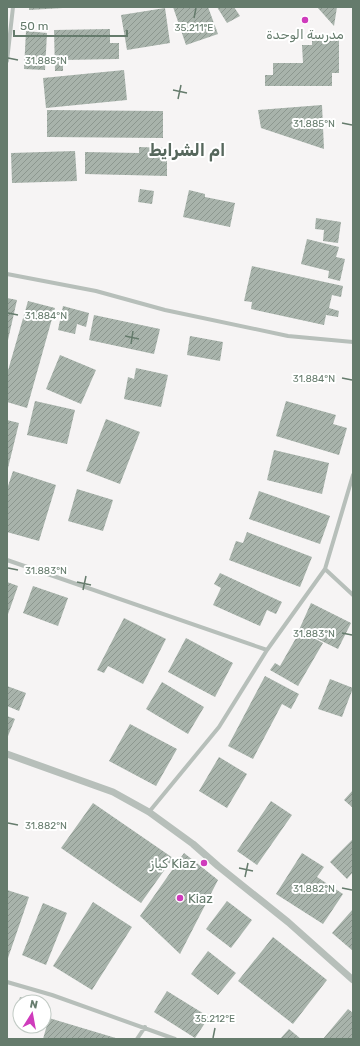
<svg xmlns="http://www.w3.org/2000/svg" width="360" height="1046" viewBox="0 0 360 1046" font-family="Rubik,'Noto Naskh Arabic',sans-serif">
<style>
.building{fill:url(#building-hatch)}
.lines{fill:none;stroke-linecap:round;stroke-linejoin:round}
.minor{stroke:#b7bfba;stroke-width:4}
.tertiary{stroke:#b7bfba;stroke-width:7}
.ticks{fill:none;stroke:#657b6c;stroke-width:1.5}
.poi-dot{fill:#cf3bbc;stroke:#fff;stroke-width:1.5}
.labels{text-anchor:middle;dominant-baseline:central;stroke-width:4;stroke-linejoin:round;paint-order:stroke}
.poi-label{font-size:13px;fill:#657b6c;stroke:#fff}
.district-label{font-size:17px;font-weight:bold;fill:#56675c;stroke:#fff}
.ticks-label{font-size:10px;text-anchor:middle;fill:#657b6c;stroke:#fff;stroke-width:4;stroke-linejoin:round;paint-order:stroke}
</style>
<defs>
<pattern id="building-hatch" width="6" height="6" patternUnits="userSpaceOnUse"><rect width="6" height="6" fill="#a8b3ab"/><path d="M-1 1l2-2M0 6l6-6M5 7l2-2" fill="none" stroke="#8c978f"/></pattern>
</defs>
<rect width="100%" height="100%" fill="#f6f4f4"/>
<path class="building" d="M 29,7 L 63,7 L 63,8 L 29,10 Z
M 173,7 L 208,7 L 218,34 L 186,45 Z
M 217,7 L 234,7 L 240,16 L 227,23 Z
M 317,7 L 337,7 L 334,26 Z
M 165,8 L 170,43 L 127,50 L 121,15 Z
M 110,29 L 110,43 L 119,43 L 119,59 L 63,60 L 63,71 L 55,71 L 54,30 Z
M 26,31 L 47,33 L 45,70 L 24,69 Z
M 312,37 L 339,37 L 339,73 L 332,73 L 332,86 L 265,86 L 265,75 L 273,75 L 273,63 L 303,63 L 302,45 L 312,45 Z
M 124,70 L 127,100 L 46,108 L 43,78 Z
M 322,105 L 324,149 L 261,128 L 258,110 Z
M 47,110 L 163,111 L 163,138 L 47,137 Z
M 139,147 L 167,148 L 167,176 L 85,174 L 85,152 L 139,153 Z
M 75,151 L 77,181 L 12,183 L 11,153 Z
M 140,189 L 154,191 L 152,204 L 138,202 Z
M 189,190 L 205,194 L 205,197 L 235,203 L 230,227 L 183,217 Z
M 316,218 L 341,222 L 338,243 L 323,241 L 324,230 L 315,229 Z
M 307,239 L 339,247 L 336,257 L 345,259 L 340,281 L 328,278 L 329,271 L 301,264 Z
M 252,266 L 343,286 L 341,297 L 332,295 L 329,308 L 339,311 L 338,317 L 326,315 L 324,325 L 251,309 L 252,302 L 244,301 Z
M 7,298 L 17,300 L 8,340 L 7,340 Z
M 28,301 L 55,308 L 27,408 L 7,402 L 7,374 Z
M 63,306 L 89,313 L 86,327 L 77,324 L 75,334 L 58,330 Z
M 94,315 L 160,329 L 154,354 L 89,340 Z
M 190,336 L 223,342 L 220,361 L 187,355 Z
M 60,355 L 96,370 L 81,404 L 46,389 Z
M 136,368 L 168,375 L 161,407 L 124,399 L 128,377 L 134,379 Z
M 35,401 L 75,410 L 67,444 L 27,435 Z
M 286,401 L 336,415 L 333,424 L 347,428 L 339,455 L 276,436 Z
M 106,419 L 140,432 L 120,484 L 86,471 Z
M 7,420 L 19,423 L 8,468 L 7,468 Z
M 274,450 L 329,463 L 322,494 L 267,480 Z
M 13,471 L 56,485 L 39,541 L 7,532 L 7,489 Z
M 77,489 L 113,500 L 103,531 L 68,521 Z
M 259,491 L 330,516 L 320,544 L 249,519 Z
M 247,532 L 312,557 L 300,587 L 229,560 L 236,541 L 243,543 Z
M 220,573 L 282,602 L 276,614 L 267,610 L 260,626 L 213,605 L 221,588 L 214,584 Z
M 7,582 L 18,586 L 7,617 Z
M 33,586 L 68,598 L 58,626 L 23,613 Z
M 311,603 L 351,623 L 338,649 L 299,630 Z
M 124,618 L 166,639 L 143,684 L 108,666 L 104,673 L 97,670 Z
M 300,631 L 323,643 L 298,686 L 270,670 L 275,663 L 280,666 Z
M 186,638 L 233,663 L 215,697 L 168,672 Z
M 265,676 L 299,694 L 291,709 L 282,704 L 253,759 L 228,746 Z
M 330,679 L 353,688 L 342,717 L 318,709 Z
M 162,682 L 204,707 L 188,734 L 146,709 Z
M 7,686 L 26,693 L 19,711 L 7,706 Z
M 7,716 L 15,719 L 8,736 L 7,736 Z
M 130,724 L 177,749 L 156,786 L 109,761 Z
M 219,757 L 247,774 L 227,808 L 199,791 Z
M 353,790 L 353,808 L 344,800 Z
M 271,801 L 292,815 L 257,865 L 237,851 Z
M 93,803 L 173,858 L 141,903 L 61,848 Z
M 353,839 L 353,872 L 347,879 L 330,862 Z
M 184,853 L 218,880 L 180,954 L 140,916 Z
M 302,853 L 324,867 L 317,877 L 343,894 L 323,924 L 276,894 Z
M 7,890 L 29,897 L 8,958 L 7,957 Z
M 227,901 L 252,920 L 231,948 L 206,929 Z
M 93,902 L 132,927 L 92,990 L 53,966 Z
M 43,903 L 67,913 L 46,965 L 22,955 Z
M 353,909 L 353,951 L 332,933 Z
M 273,937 L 327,980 L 293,1024 L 238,981 Z
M 208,951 L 236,973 L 218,995 L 191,974 Z
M 167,991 L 209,1017 L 195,1038 L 154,1012 Z
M 20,997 L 38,1002 L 20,1002 L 20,1014 L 15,1013 Z
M 348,1009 L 353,1013 L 353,1039 L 323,1039 Z
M 49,1018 L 119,1039 L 43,1039 Z
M 289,1029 L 301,1039 L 280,1039 Z"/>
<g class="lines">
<path class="minor" d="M 7,61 L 13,7
M 7,274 L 96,291 L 165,310 L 288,336 L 353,342
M 7,560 L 267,650
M 325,569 L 353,595
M 149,812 L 219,727 L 267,650 L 325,569 L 353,475
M 7,982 L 52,995 L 175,1039
M 137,1039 L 145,1027"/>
<path class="tertiary" d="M 7,754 L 113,792 L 149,812 L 193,844 L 218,866 L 288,922 L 353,980"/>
</g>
<path class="ticks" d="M 194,18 L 196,8M 8,58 L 18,60M 173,90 L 187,93M 178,99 L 181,85M 342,123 L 352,125M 8,313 L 18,315M 125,336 L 139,339M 131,344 L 133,331M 342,378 L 352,380M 8,568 L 18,570M 77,582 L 91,585M 83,590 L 86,576M 342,633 L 352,635M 8,823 L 18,825M 239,868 L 253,871M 245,877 L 248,863M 342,888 L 352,890M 213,1038 L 215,1028"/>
<g class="poi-dot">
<circle cx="305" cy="20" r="4"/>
<circle cx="204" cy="863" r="4"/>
<circle cx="180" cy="898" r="4"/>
</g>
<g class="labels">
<g class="poi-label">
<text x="305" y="34">مدرسة الوحدة</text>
<text x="196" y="863" text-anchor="end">كياز Kiaz</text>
<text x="188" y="898" text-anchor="start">Kiaz</text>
</g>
<g class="district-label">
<text x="187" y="150">ام الشرايط</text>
</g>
</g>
<g class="ticks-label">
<text x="194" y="31">35.211°E</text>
<text x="46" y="64">31.885°N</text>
<text x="314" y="127">31.885°N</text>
<text x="46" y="319">31.884°N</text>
<text x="314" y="382">31.884°N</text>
<text x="46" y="574">31.883°N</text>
<text x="314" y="637">31.883°N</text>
<text x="46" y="829">31.882°N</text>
<text x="314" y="892">31.882°N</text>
<text x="215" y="1022">35.212°E</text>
</g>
<rect width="360" height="1046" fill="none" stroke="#657b6c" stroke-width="16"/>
<g transform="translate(32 1014) rotate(11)"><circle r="19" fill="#ffffff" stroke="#c1cac4"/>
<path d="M0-3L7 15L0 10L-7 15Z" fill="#cf3bbc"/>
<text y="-6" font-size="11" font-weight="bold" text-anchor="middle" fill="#657b6c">N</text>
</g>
<path d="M14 30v6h113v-6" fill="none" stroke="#657b6c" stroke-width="2"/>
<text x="20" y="30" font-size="12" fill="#657b6c" stroke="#ffffff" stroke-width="3" paint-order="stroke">50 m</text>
</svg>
